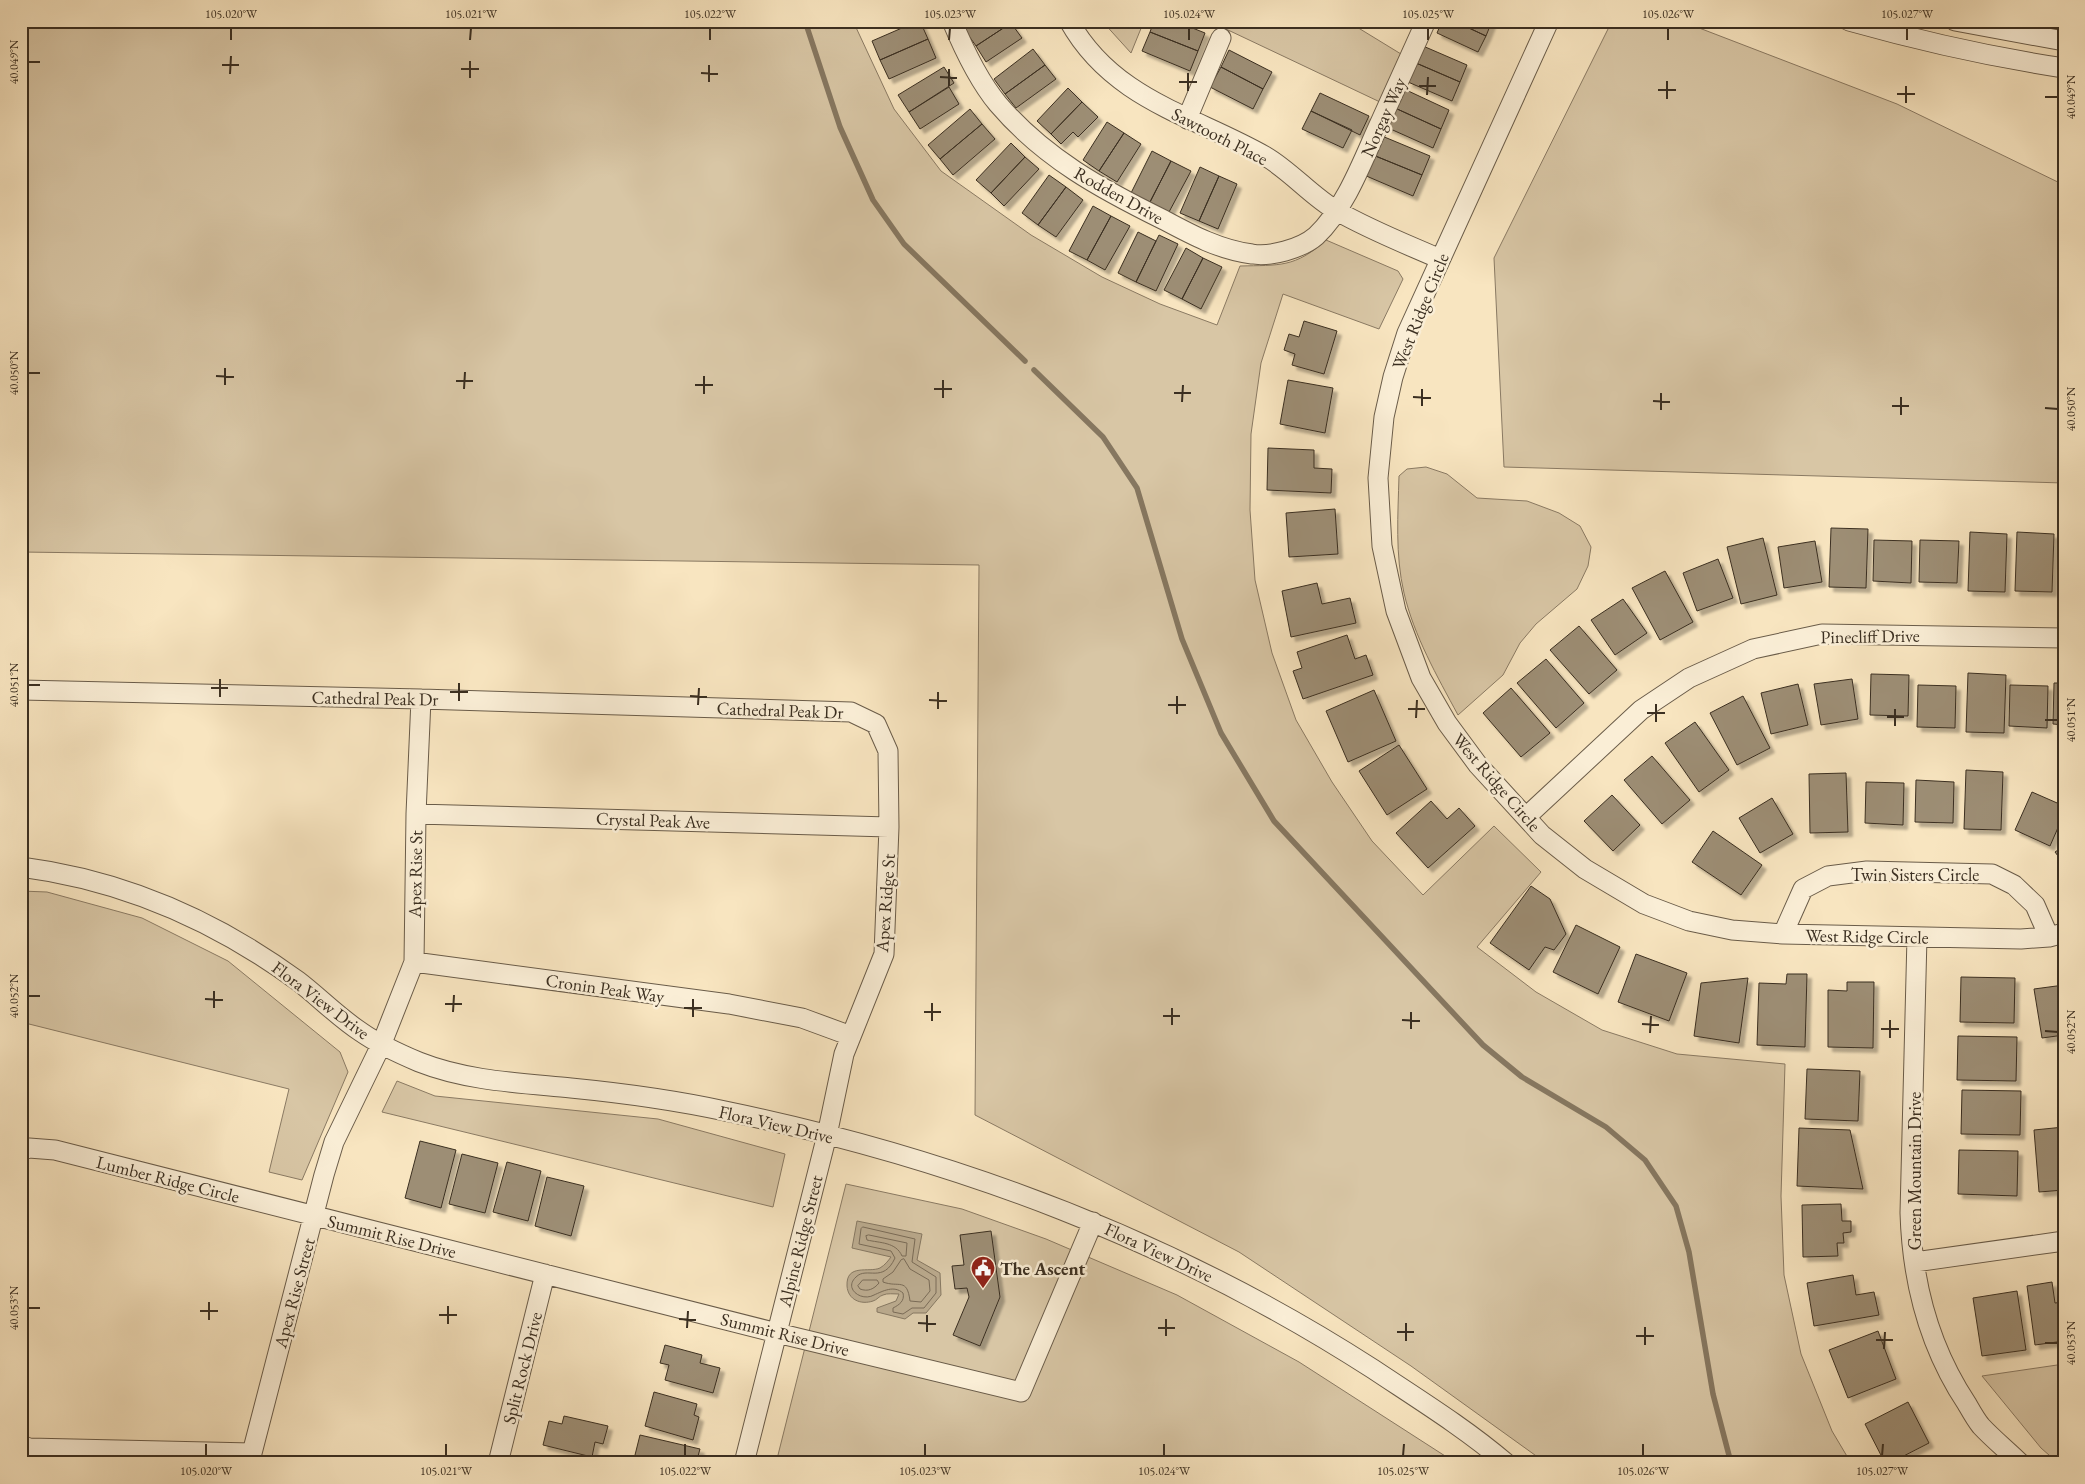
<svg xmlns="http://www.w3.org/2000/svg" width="2085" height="1484" viewBox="0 0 2085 1484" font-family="'EB Garamond',serif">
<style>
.green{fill:#d8c6a5;stroke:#8a7a63}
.water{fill:#b8a78a;stroke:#867760}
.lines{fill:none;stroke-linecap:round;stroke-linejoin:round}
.shore{stroke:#7a6b56;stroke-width:1}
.stream{stroke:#867760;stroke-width:5.5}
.building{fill:#9d8e74;stroke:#3b2f21;filter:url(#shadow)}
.minor-casing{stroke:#6a5c49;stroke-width:21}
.minor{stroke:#faeed6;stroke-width:19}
.ticks{fill:none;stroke:#3b2f21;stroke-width:2}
.labels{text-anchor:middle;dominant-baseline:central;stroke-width:5;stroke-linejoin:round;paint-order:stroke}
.street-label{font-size:18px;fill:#3b2f21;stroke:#faeed6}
.poi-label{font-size:18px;font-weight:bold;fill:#3b2f21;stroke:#faeed6;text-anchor:start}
.neatline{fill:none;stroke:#3b2f21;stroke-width:2}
.ticks-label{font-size:12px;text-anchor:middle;fill:#3b2f21}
</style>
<defs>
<filter id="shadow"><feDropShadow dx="4.5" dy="4.5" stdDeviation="1" flood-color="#0004"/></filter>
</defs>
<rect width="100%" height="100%" fill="#f8e5c0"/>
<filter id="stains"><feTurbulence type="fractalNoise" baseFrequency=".004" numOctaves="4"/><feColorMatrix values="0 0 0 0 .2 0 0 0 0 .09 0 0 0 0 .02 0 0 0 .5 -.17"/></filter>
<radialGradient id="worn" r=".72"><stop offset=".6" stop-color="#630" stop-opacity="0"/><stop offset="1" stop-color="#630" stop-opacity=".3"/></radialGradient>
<path class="green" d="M 21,21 L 853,21 L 894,109 L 941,171 L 1031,235 L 1102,277 L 1160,304 L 1217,325 L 1240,266 C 1279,265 1295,268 1326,240 L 1398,271 L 1403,279 L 1379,329 L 1283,294 L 1261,363 L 1251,434 L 1250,510 L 1255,580 L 1272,653 L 1296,720 L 1332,782 L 1372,841 L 1423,895 L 1494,826 L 1541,872 L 1477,947 L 1536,992 L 1602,1030 L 1677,1054 L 1785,1064 L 1781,1196 L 1784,1275 L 1801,1354 L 1832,1431 L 1851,1463 L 1546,1463 L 1411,1366 L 1239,1252 L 975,1115 L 979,565 L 21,552 Z
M 1102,21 L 1144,21 L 1131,53 Z
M 1209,21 L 1347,21 L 1401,54 L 1380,102 Z
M 1612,21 L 1681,21 L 1897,104 L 2064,185 L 2064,483 L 1504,467 L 1494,258 Z
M 1426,467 L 1447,474 L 1477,498 L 1527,501 L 1559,513 L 1580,526 L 1591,547 L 1588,566 L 1577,589 L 1536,624 L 1520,643 L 1503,675 L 1458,715 C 1437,676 1414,636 1404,593 C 1395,555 1398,514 1399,476 L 1407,469 Z
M 21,891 L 47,892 L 142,918 L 228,961 L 340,1052 L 348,1072 L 302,1180 L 269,1172 L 289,1089 L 21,1022 Z
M 397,1081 L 435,1096 L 658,1119 L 785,1154 L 773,1207 L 382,1112 Z
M 846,1184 L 962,1209 L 1046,1239 L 1177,1295 L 1299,1362 L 1456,1463 L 776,1463 Z
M 2064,1364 L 2064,1463 L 2058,1463 L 2041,1448 L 1982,1376 Z"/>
<path class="water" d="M 857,1221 L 922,1234 L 917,1260 L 940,1273 L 941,1295 L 926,1313 L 913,1313 L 905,1319 L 877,1312 L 877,1308 L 896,1301 L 899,1294 C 894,1294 887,1293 883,1295 C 879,1296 877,1300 873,1301 C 861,1305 848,1300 847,1286 C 846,1263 869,1273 880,1268 C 885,1265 888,1261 891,1257 L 852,1248 Z"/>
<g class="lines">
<path class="shore" d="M 863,1227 L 915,1239 L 912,1262 L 936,1277 L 936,1293 L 924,1308 L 912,1308 L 903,1314 L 893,1312 L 893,1308 C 899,1305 905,1301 903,1293 C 894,1285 883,1291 874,1295 C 862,1302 843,1289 856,1277 C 867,1266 883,1284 895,1258 L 891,1251 L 859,1244 L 861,1229 Z
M 869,1235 L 907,1243 L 906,1256 L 902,1256 C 896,1242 880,1243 867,1240 L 866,1236 Z
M 904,1259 L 910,1269 L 929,1280 L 930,1291 L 921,1302 L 910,1301 C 907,1277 899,1288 883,1282 L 883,1279 L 893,1272 L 901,1260 Z
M 863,1280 L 877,1280 L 879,1283 C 874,1289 868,1292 860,1289 L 858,1286 Z"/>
<path class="stream" d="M 805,21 L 840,127 L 873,200 L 904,244 L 1025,361
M 1034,370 L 1103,437 L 1137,488 L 1182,639 L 1221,733 L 1274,821 L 1483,1045 L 1522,1077 L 1606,1127 L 1645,1160 L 1676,1206 L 1689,1252 L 1713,1394 L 1731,1463"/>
</g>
<path class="building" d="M 918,21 L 920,21 L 928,39 L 880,60 L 872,41 Z
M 976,21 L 1010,21 L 1011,23 L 976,46 L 964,29 Z
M 1154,21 L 1175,21 L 1205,33 L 1198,51 L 1150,32 Z
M 1442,21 L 1454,21 L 1486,36 L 1478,52 L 1437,33 Z
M 1454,21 L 1492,21 L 1486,36 Z
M 1011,23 L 1022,38 L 986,62 L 976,46 Z
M 1150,32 L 1198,51 L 1190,71 L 1142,51 Z
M 928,39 L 936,58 L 889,79 L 880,60 Z
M 1423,46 L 1467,65 L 1460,82 L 1416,63 Z
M 1033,49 L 1045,65 L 1005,94 L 994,79 Z
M 1229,50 L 1272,72 L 1263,89 L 1221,67 Z
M 1416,63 L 1460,82 L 1452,101 L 1408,82 Z
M 1045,65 L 1056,79 L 1016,108 L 1005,94 Z
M 944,67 L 954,83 L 909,112 L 898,95 Z
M 1221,67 L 1263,89 L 1253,109 L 1210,87 Z
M 949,87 L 959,104 L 920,129 L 909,112 Z
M 1068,88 L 1082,102 L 1051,134 L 1037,121 Z
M 1404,89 L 1449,110 L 1441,129 L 1395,108 Z
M 1320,93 L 1369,116 L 1360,135 L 1311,111 Z
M 1082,102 L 1098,117 L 1078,137 L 1073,132 L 1061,144 L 1051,134 Z
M 1395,108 L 1441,129 L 1433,148 L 1386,127 Z
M 970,109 L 982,124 L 940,159 L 928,145 Z
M 1311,111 L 1352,130 L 1343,148 L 1302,129 Z
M 1107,122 L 1124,133 L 1099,171 L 1083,160 Z
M 982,124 L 995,139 L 953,175 L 940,159 Z
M 1124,133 L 1141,144 L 1117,182 L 1099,171 Z
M 1382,136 L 1430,156 L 1422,175 L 1373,155 Z
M 1011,143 L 1025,157 L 991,193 L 976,180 Z
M 1152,151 L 1171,161 L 1150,202 L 1131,193 Z
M 1373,155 L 1422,175 L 1413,196 L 1364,175 Z
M 1025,157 L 1039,169 L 1004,206 L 991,193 Z
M 1171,161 L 1191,171 L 1169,212 L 1150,202 Z
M 1200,167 L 1219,176 L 1199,221 L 1180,213 Z
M 1049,175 L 1066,187 L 1038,225 L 1022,213 Z
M 1219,176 L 1237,184 L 1218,229 L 1199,221 Z
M 1066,187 L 1083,200 L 1056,237 L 1038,225 Z
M 1093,206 L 1111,216 L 1087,260 L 1069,251 Z
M 1111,216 L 1130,226 L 1105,270 L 1087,260 Z
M 1138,232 L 1156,241 L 1136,282 L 1118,273 Z
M 1159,235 L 1178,244 L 1156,291 L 1136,282 Z
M 1186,248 L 1203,258 L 1182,299 L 1164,290 Z
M 1203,258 L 1222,267 L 1201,309 L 1182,299 Z
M 1304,321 L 1337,331 L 1324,374 L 1292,365 L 1295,354 L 1284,350 L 1289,334 L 1299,337 Z
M 1288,380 L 1333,388 L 1325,433 L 1280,424 Z
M 1268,448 L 1314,450 L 1314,468 L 1332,469 L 1331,493 L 1267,490 Z
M 1335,509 L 1338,554 L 1289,557 L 1286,513 Z
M 1831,528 L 1868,529 L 1866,588 L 1829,587 Z
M 1970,532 L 2007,534 L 2005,592 L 1968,591 Z
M 2017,532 L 2054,534 L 2052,592 L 2015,591 Z
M 1763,538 L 1777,595 L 1741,604 L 1727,547 Z
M 1874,540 L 1912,541 L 1911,583 L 1873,581 Z
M 1920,540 L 1959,541 L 1957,583 L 1919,582 Z
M 1815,541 L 1822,582 L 1784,588 L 1778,547 Z
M 2059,544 L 2064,545 L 2064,586 L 2058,586 Z
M 1718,559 L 1733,598 L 1697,611 L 1683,573 Z
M 1665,571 L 1693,622 L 1660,640 L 1632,588 Z
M 1317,583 L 1322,604 L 1350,598 L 1356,623 L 1291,637 L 1282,591 Z
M 1623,599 L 1647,633 L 1615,655 L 1591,620 Z
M 1579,626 L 1617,670 L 1589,694 L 1550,650 Z
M 1347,635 L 1355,659 L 1366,655 L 1373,675 L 1303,699 L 1293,671 L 1302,668 L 1297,652 Z
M 1546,659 L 1584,703 L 1556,728 L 1517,683 Z
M 1968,673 L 2006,675 L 2004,733 L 1966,732 Z
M 1871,674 L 1909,675 L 1908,716 L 1870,715 Z
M 1852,679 L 1858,719 L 1821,725 L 1814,684 Z
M 2054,683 L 2064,683 L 2064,725 L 2053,724 Z
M 1798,684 L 1808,725 L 1771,734 L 1761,693 Z
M 1918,685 L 1956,686 L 1955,728 L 1917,727 Z
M 2010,685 L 2048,686 L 2047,728 L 2009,726 Z
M 1511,688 L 1550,733 L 1521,757 L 1483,713 Z
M 1374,690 L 1396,741 L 1348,762 L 1326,711 Z
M 1743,696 L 1770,748 L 1737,765 L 1710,713 Z
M 1695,722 L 1729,770 L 1699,792 L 1665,743 Z
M 1399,745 L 1427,789 L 1387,815 L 1359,771 Z
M 1652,756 L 1690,800 L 1662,824 L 1624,780 Z
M 1966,770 L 2003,772 L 2001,830 L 1964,829 Z
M 1846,773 L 1848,832 L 1810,833 L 1809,774 Z
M 1916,780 L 1954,782 L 1953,823 L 1915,822 Z
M 1866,782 L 1904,783 L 1903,825 L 1865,823 Z
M 2032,792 L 2064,806 L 2064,814 L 2050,846 L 2015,830 Z
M 1612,795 L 1640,825 L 1613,851 L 1584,821 Z
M 1772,798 L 1793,834 L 1760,853 L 1739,818 Z
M 1431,801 L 1447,819 L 1459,808 L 1475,826 L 1428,868 L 1396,833 Z
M 1713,831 L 1762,865 L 1741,895 L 1692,862 Z
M 2064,846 L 2064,864 L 2055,852 Z
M 1531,886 L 1550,899 L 1566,934 L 1554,950 L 1545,947 L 1529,970 L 1490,943 Z
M 1576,925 L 1620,947 L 1598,994 L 1553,972 Z
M 1636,954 L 1687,973 L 1669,1021 L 1618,1002 Z
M 1787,974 L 1807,974 L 1805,1047 L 1757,1045 L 1759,983 L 1786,984 Z
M 1961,977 L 2015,978 L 2014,1023 L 1960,1022 Z
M 1748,978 L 1739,1043 L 1694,1036 L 1701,983 Z
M 1847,982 L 1874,982 L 1873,1048 L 1828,1047 L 1828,990 L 1847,991 Z
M 2064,985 L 2064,1035 L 2042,1038 L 2034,989 Z
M 1958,1036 L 2017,1037 L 2016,1081 L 1957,1080 Z
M 1807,1069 L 1860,1071 L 1858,1121 L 1805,1119 Z
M 1962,1090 L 2021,1091 L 2020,1135 L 1961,1134 Z
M 2064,1127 L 2064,1190 L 2039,1192 L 2034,1130 Z
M 1799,1128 L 1850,1130 L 1863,1189 L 1797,1186 Z
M 420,1141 L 456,1150 L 441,1208 L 405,1198 Z
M 1959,1150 L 2018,1151 L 2017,1196 L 1958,1194 Z
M 462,1154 L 498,1163 L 485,1213 L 449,1204 Z
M 507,1162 L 541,1171 L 528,1221 L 493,1212 Z
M 547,1177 L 584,1186 L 571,1236 L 535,1226 Z
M 1841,1204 L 1842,1221 L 1851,1221 L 1851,1232 L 1843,1233 L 1844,1243 L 1837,1243 L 1838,1256 L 1803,1257 L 1802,1205 Z
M 991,1231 L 1000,1297 L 980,1346 L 953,1335 L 969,1297 L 967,1288 L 955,1289 L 952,1266 L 964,1265 L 960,1235 Z
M 1853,1275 L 1856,1295 L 1874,1292 L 1879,1315 L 1814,1326 L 1807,1283 Z
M 2052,1282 L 2055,1303 L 2064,1302 L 2064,1341 L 2035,1345 L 2027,1286 Z
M 2017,1291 L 2026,1350 L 1982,1356 L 1973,1298 Z
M 1878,1331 L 1896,1379 L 1848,1398 L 1829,1350 Z
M 665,1345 L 702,1355 L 700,1363 L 720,1368 L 713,1393 L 665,1380 L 669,1365 L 660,1363 Z
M 654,1392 L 697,1404 L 694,1415 L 699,1417 L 693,1440 L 645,1426 Z
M 1908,1402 L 1929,1443 L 1890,1463 L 1885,1463 L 1865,1424 Z
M 564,1416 L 608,1426 L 603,1444 L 595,1442 L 592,1457 L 543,1445 L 549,1421 L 562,1424 Z
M 640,1435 L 700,1449 L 696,1463 L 633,1463 Z"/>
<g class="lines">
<defs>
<path id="minor" d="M 952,21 C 964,50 978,80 998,104 C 1044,158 1101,189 1164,220 C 1192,235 1220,250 1252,254 C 1270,257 1301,249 1316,236 C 1345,209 1363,160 1379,125 C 1395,90 1410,56 1426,21
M 1069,21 C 1113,100 1193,115 1265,156 C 1291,171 1311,196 1337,211 C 1370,230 1406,244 1440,259
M 1549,21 L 1407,333 L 1393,377 L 1384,417 L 1378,478 L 1382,546 L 1396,611 L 1421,678 L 1447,723 L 1478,765 L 1542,835 L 1585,869 L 1644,904 L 1689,921 L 1732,930 L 1783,934 L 2021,939 L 2049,937 L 2064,933
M 1849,21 C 1920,41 1991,57 2064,68
M 1955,21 L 2064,41
M 1187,119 L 1221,38
M 21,690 L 421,699 L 851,712 L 876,724 L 888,751 L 889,827 L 884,954 L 844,1054 L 827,1135 L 744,1463
M 416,814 L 889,827
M 1526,817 L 1641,710 L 1689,678 L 1753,649 L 1822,634 L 2064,638
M 21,867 C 122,880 216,921 298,981 C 319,997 338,1017 361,1032 C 378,1044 400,1054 419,1062 C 467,1081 520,1083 571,1088 C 622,1093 674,1100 725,1111 C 957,1159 1173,1240 1373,1369 C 1418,1399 1465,1428 1506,1463
M 1783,934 L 1803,889 L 1828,876 L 1867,871 L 1992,874 L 2014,885 L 2035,905 L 2049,937
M 1917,937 L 1910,1213 C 1912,1280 1929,1347 1967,1404 C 1971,1411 1976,1420 1981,1426 C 1993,1439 2008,1451 2020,1463
M 414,962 L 729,1004 L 802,1018 L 851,1036
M 21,1151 L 29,1148 L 55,1150 L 777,1333 L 1021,1392 L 1093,1222
M 1915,1262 L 2064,1241
M 21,1445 L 29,1448 L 252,1453
M 251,1463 L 252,1453 L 324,1175 L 334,1142 L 382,1043 L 414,962 L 416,814 L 421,699
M 498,1463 L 545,1274"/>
</defs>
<use href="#minor" class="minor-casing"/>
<use href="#minor" class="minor"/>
</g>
<path class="ticks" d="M 231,40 L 231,28M 470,40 L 471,28M 710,40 L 710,28M 949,40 L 950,28M 1189,40 L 1189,28M 1428,40 L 1428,28M 1668,40 L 1668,28M 1907,40 L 1907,28M 28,62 L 40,62M 222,65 L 239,65M 461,69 L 479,69M 701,73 L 718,74M 230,74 L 231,56M 940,77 L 957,78M 470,78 L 470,61M 709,82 L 709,65M 1179,82 L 1197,82M 949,86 L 949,69M 1419,86 L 1436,86M 1658,90 L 1676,90M 1188,91 L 1188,73M 1897,94 L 1915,94M 1427,95 L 1428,77M 2045,97 L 2058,97M 1667,99 L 1667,81M 1906,103 L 1906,86M 28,373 L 40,373M 216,376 L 234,377M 456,381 L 473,381M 225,385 L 225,368M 695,385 L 713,385M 464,389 L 465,372M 934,389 L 952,389M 1174,393 L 1191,393M 704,394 L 704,376M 1413,397 L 1431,398M 943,398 L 943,380M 1653,401 L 1670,402M 1182,402 L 1183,385M 1422,406 L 1422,389M 1892,406 L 1909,406M 2045,408 L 2058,409M 1661,410 L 1661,393M 1901,415 L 1901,397M 28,685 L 40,685M 211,688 L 228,688M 450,692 L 468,692M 690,696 L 707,697M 220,697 L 220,679M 929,700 L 947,701M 459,701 L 459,683M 698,705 L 699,688M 1168,705 L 1186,705M 938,709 L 938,692M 1408,709 L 1425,709M 1647,713 L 1665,713M 1177,714 L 1177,696M 1887,717 L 1904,717M 1416,718 L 1417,700M 2045,720 L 2058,720M 1656,722 L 1656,704M 1895,726 L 1895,709M 28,996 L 40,996M 205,999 L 223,1000M 445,1004 L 462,1004M 214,1008 L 214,991M 684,1008 L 702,1008M 453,1012 L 454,995M 924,1012 L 941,1012M 1163,1016 L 1180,1016M 693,1017 L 693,999M 1402,1020 L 1420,1021M 932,1021 L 932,1003M 1642,1024 L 1659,1025M 1172,1025 L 1172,1008M 1411,1029 L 1411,1012M 1881,1029 L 1899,1029M 2045,1031 L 2058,1032M 1650,1033 L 1651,1016M 1890,1038 L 1890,1020M 28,1308 L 40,1308M 200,1311 L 218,1311M 439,1315 L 457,1315M 679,1319 L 696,1320M 209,1320 L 209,1302M 918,1323 L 936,1324M 448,1324 L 448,1306M 687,1328 L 688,1311M 1158,1328 L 1175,1328M 927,1332 L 927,1315M 1397,1332 L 1414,1332M 1166,1336 L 1166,1319M 1636,1336 L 1654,1336M 1876,1340 L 1893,1340M 1406,1341 L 1406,1323M 2045,1343 L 2058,1343M 1645,1345 L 1645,1327M 1884,1349 L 1885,1332M 206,1456 L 206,1444M 446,1456 L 446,1444M 685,1456 L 685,1444M 925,1456 L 925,1444M 1164,1456 L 1164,1444M 1403,1456 L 1404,1444M 1643,1456 L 1643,1444M 1882,1456 L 1883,1444"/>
<defs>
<symbol id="civic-pin" viewBox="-11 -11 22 30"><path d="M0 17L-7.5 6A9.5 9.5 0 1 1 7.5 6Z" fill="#8f2418" stroke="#faeed6"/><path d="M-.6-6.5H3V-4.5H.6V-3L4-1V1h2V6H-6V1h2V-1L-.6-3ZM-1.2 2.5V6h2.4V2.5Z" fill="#fff"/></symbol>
</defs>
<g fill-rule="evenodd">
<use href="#civic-pin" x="969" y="1254" width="28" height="38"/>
</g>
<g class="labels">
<g class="street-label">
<text transform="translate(1383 117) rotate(-66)">Norgay Way</text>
<text transform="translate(1220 136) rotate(27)">Sawtooth Place</text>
<text transform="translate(1119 195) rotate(29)">Rodden Drive</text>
<text transform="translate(1420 311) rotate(-68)">West Ridge Circle</text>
<text transform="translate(1870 636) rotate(-1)">Pinecliff Drive</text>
<text transform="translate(375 698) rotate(1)">Cathedral Peak Dr</text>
<text transform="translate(780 710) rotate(2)">Cathedral Peak Dr</text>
<text transform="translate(1497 782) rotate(49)">West Ridge Circle</text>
<text transform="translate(653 820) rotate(2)">Crystal Peak Ave</text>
<text transform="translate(415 874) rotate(-89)">Apex Rise St</text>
<text x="1915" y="874">Twin Sisters Circle</text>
<text transform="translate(885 903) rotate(-86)">Apex Ridge St</text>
<text transform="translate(1867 936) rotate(1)">West Ridge Circle</text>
<text transform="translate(605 988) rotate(8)">Cronin Peak Way</text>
<text transform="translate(321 1000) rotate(37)">Flora View Drive</text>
<text transform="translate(776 1124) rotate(13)">Flora View Drive</text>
<text transform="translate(1914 1171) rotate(-90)">Green Mountain Drive</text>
<text transform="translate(168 1179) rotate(14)">Lumber Ridge Circle</text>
<text transform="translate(392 1236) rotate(14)">Summit Rise Drive</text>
<text transform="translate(800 1241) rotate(-76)">Alpine Ridge Street</text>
<text transform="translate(1159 1252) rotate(25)">Flora View Drive</text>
<text transform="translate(294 1293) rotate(-75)">Apex Rise Street</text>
<text transform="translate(785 1334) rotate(14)">Summit Rise Drive</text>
<text transform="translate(522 1368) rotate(-76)">Split Rock Drive</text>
</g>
<g class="poi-label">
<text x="1000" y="1268">The Ascent</text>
</g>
</g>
<rect width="2085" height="1484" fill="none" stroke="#f8e5c0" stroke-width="55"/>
<rect x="28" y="28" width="2030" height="1428" class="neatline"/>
<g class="ticks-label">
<text x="231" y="18">105.020°W</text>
<text x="471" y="18">105.021°W</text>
<text x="710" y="18">105.022°W</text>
<text x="950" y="18">105.023°W</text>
<text x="1189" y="18">105.024°W</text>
<text x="1428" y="18">105.025°W</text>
<text x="1668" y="18">105.026°W</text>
<text x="1907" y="18">105.027°W</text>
<text transform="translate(14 62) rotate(-90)" y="4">40.049°N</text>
<text transform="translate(2071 97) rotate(-90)" y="4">40.049°N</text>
<text transform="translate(14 373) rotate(-90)" y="4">40.050°N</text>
<text transform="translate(2071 409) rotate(-90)" y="4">40.050°N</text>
<text transform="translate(14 685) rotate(-90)" y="4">40.051°N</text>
<text transform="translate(2071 720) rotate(-90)" y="4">40.051°N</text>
<text transform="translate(14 996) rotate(-90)" y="4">40.052°N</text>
<text transform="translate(2071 1032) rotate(-90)" y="4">40.052°N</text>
<text transform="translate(14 1308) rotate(-90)" y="4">40.053°N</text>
<text transform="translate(2071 1343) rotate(-90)" y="4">40.053°N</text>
<text x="206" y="1475">105.020°W</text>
<text x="446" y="1475">105.021°W</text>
<text x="685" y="1475">105.022°W</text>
<text x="925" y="1475">105.023°W</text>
<text x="1164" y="1475">105.024°W</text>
<text x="1403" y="1475">105.025°W</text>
<text x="1643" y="1475">105.026°W</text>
<text x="1882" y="1475">105.027°W</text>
</g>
<rect width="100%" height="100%" filter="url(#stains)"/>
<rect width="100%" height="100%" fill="url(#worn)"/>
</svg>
